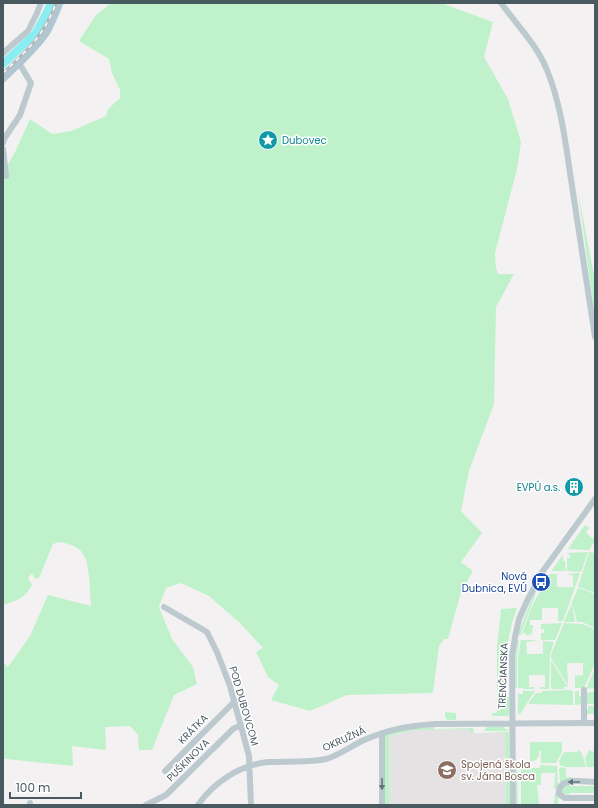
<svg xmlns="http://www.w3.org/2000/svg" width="598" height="808" viewBox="0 0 598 808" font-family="Poppins,sans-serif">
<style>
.education{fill:#e5e2e4}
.green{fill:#bff2ca}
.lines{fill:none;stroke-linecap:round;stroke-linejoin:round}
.river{stroke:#8aedf1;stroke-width:8}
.minor{stroke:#bcc9cf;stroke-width:6}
.major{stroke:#b0c6d1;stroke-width:7}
.rail-casing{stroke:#b3b8bc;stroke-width:3}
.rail{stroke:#fff;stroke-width:1.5;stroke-dasharray:4.5;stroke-linecap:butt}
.oneway{fill:#65757c}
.labels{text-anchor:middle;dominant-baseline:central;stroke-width:3;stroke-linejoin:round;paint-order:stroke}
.culture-label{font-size:10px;fill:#0d838f;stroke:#fff;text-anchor:start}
.transit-label{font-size:10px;fill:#164399;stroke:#fff;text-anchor:end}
.street-label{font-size:10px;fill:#485960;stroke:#fff}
.education-label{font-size:10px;fill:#785e54;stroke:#fff;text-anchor:start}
</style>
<rect width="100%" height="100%" fill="#f4f1f2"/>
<path class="education" d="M 471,729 L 471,733 L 505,733 L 506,805 L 390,805 L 389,736 L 414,730 Z"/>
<path class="green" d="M 111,3 L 441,3 L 493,22 L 484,57 L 508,99 L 521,142 L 517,169 L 495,253 L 496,268 L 498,274 L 514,274 L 496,307 L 494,404 L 469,471 L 461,511 L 482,533 L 461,562 L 473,571 L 461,592 L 448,639 L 444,639 L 439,646 L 433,693 L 347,695 L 310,711 L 271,700 L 279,685 L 268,677 L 256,652 L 263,648 L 241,624 L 209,596 L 181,583 L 166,588 L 159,607 L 172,639 L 193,667 L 197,684 L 174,695 L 152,750 L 139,750 L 138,735 L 130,726 L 105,727 L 106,750 L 72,746 L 73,766 L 7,759 L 3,758 L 3,662 L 8,667 L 30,636 L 48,595 L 91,606 C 90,594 90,563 83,554 C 80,549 76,547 71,545 C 64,542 60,541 53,544 L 39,578 L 35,579 L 32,573 L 28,578 L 32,585 C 24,599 18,600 3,605 L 3,173 L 15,152 L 30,119 L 52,134 L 71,131 L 106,116 L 108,109 L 120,98 L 120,90 L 112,73 L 109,59 L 79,41 L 96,15 Z
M 578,192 L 595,280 L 595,317 Z
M 585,525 L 589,528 L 586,533 L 593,539 L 595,536 L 595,541 L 589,550 L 568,549 Z
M 588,552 L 581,572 L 567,571 L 567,558 L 570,558 L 570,555 L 567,554 L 568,553 Z
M 589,552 L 595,553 L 595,593 L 578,587 Z
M 563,555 L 563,561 L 565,561 L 566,571 L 551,571 Z
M 580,573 L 563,621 L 558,621 L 558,608 L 542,608 L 542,620 L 530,620 L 530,625 L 533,625 L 532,634 L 526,636 L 526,633 L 523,633 L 521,636 L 533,604 L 550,574 L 557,574 L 557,587 L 573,587 L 573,575 L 568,575 L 568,574 Z
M 578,588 L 595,594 L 595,628 L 582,622 L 577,622 L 572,602 Z
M 534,593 L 536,593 L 520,636 L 518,634 Z
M 572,603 L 575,622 L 564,622 Z
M 517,608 C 506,638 505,663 506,695 L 510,698 L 509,714 L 508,716 L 492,716 L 492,713 L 497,713 L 497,648 L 501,609 Z
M 562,623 L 555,640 L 541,640 L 541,633 L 544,633 L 544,629 L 541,629 L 541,624 Z
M 564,623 L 582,624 L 595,629 L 595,663 L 584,688 L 575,688 L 575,676 L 583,675 L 583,663 L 567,663 L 568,685 L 551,658 L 551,654 Z
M 519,639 L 517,658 L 517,688 L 515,688 L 515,658 L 517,641 Z
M 521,640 L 535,640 L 535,641 L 526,642 L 527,654 L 543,654 L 543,641 L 554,642 L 550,654 L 549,688 L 548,689 L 540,689 L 540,687 L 545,687 L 545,675 L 529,675 L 529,687 L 534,687 L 534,689 L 523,689 L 523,688 L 518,688 L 518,658 Z
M 551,660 L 568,687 L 564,687 L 564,689 L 552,689 L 551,688 Z
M 595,668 L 595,688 L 586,689 Z
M 569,690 L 573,691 L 573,705 L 528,704 L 536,693 L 542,693 L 542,691 Z
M 523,691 L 535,691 L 520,714 L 518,714 L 518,694 L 523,694 Z
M 575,691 L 579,691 L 579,696 L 582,696 L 582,704 L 575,705 Z
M 595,691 L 595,704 L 585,704 L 587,693 Z
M 588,706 L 595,706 L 595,714 L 585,714 L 585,710 L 588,710 Z
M 445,712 L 456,713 L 456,720 L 447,720 L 445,716 Z
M 434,727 L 434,729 L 473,728 L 474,733 L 471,733 L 470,729 L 414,730 L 389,736 L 390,805 L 383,805 L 384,735 L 404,729 Z
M 487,727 L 503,727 L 509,731 L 483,731 Z
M 483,732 L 509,732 L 510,805 L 506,805 L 505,733 Z
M 530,742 L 562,742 L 562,752 L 556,763 L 541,763 L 541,751 L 539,751 L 539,756 L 536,760 L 530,762 Z
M 590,749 L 591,751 L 595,752 L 595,767 L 587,767 L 585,758 Z
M 579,750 L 582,754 L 586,767 L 564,767 L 560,765 L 559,761 L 564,752 L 577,752 Z
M 540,765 L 557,766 L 558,784 L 556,789 L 554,789 L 555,773 L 541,773 L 541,785 L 537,785 L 539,804 L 554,804 L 555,793 L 557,793 L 558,796 L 558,805 L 521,805 L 521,768 L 540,768 Z
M 517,766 L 518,805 L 516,805 L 515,769 Z
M 561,767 L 566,769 L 566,777 L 572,777 L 573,780 L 565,780 L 560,783 L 559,769 Z
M 568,783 L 571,786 L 595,786 L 595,793 L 570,793 L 567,797 L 567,794 L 564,794 L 563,796 L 561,793 L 563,784 Z"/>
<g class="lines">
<path class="river" d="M 3,64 L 35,34 L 45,16 L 51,3"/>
<path class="minor" d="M 501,3 C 517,25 537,45 547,70 C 562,107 566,147 572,186 C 580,236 587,287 595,337
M 3,53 L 28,31 L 37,13 L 41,3
M 3,143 L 4,139 L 20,115 L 31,83 L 19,63
M 3,149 L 6,176
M 164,607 L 207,632 L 217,652 L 230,686 L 249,756 L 251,805
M 584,723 L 584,690
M 382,733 L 382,805
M 165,771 L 235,701
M 595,782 C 584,782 557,776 559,794 L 565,798 L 595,798
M 30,805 L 30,803
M 146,805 L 166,795 L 233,729 L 241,725
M 198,805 C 214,782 240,765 268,762 C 287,761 307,763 326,759 C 340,755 351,746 364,740 C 390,729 407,726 435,724 L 595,723
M 513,805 L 512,656 L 515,637 L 519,619 L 527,601 L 543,571 L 595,499"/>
<path class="major" d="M 3,79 C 18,64 35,50 47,32 C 52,23 56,13 60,3"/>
<defs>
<path id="rail" d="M 3,73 C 28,49 43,37 56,3"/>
</defs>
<use href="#rail" class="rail-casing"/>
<use href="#rail" class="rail"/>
</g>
<defs><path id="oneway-solid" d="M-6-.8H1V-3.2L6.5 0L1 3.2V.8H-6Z"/></defs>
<g class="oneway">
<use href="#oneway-solid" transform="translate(574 782) rotate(180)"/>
<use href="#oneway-solid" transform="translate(382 784) rotate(90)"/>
</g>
<defs>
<symbol id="sight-disc" viewBox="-11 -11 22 22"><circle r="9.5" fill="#0f9aa8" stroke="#fff"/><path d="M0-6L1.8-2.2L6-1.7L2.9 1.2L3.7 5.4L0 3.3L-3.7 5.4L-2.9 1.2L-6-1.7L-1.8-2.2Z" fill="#fff"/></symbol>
<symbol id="building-disc" viewBox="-11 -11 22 22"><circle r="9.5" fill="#0f9aa8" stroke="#fff"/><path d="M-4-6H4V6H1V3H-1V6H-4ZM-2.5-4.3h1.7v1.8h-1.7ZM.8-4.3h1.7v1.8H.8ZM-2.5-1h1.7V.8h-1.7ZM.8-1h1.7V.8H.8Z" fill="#fff"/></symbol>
<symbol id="bus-disc" viewBox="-11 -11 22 22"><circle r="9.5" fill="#1a4fb4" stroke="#fff"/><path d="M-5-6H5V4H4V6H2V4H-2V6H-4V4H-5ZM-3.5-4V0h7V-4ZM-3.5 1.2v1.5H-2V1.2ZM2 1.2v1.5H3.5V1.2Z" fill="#fff"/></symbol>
<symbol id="school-disc" viewBox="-11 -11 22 22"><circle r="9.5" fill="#8d6e63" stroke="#fff"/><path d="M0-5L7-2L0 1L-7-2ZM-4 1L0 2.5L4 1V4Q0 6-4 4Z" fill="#fff"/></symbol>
</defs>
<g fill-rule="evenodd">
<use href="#sight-disc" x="257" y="129" width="22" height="22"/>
<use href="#building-disc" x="563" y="476" width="22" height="22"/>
<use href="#bus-disc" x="530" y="571" width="22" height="22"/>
<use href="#school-disc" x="436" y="759" width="22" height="22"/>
</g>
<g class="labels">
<g class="culture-label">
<text x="282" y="140">Dubovec</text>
<text x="560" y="487" text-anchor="end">EVPÚ a.s.</text>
</g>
<g class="transit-label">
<text x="527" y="576">Nová<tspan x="527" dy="12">Dubnica, EVÚ</tspan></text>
</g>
<g class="street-label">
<text transform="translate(503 676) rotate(-88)">TRENČIANSKA</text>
<text transform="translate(244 706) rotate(74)">POD DUBOVCOM</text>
<text transform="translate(193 729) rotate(-45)">KRÁTKA</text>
<text transform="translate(344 739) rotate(-24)">OKRUŽNÁ</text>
<text transform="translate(188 760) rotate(-45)">PUŠKINOVA</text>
</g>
<g class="education-label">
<text x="461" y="764">Spojená škola<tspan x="461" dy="12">sv. Jána Bosca</tspan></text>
</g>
</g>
<rect width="598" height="808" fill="none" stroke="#485960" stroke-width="8"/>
<path d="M10 792v6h71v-6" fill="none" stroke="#485960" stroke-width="2"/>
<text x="16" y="792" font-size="12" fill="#485960" stroke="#ffffff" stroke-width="3" paint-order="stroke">100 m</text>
</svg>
